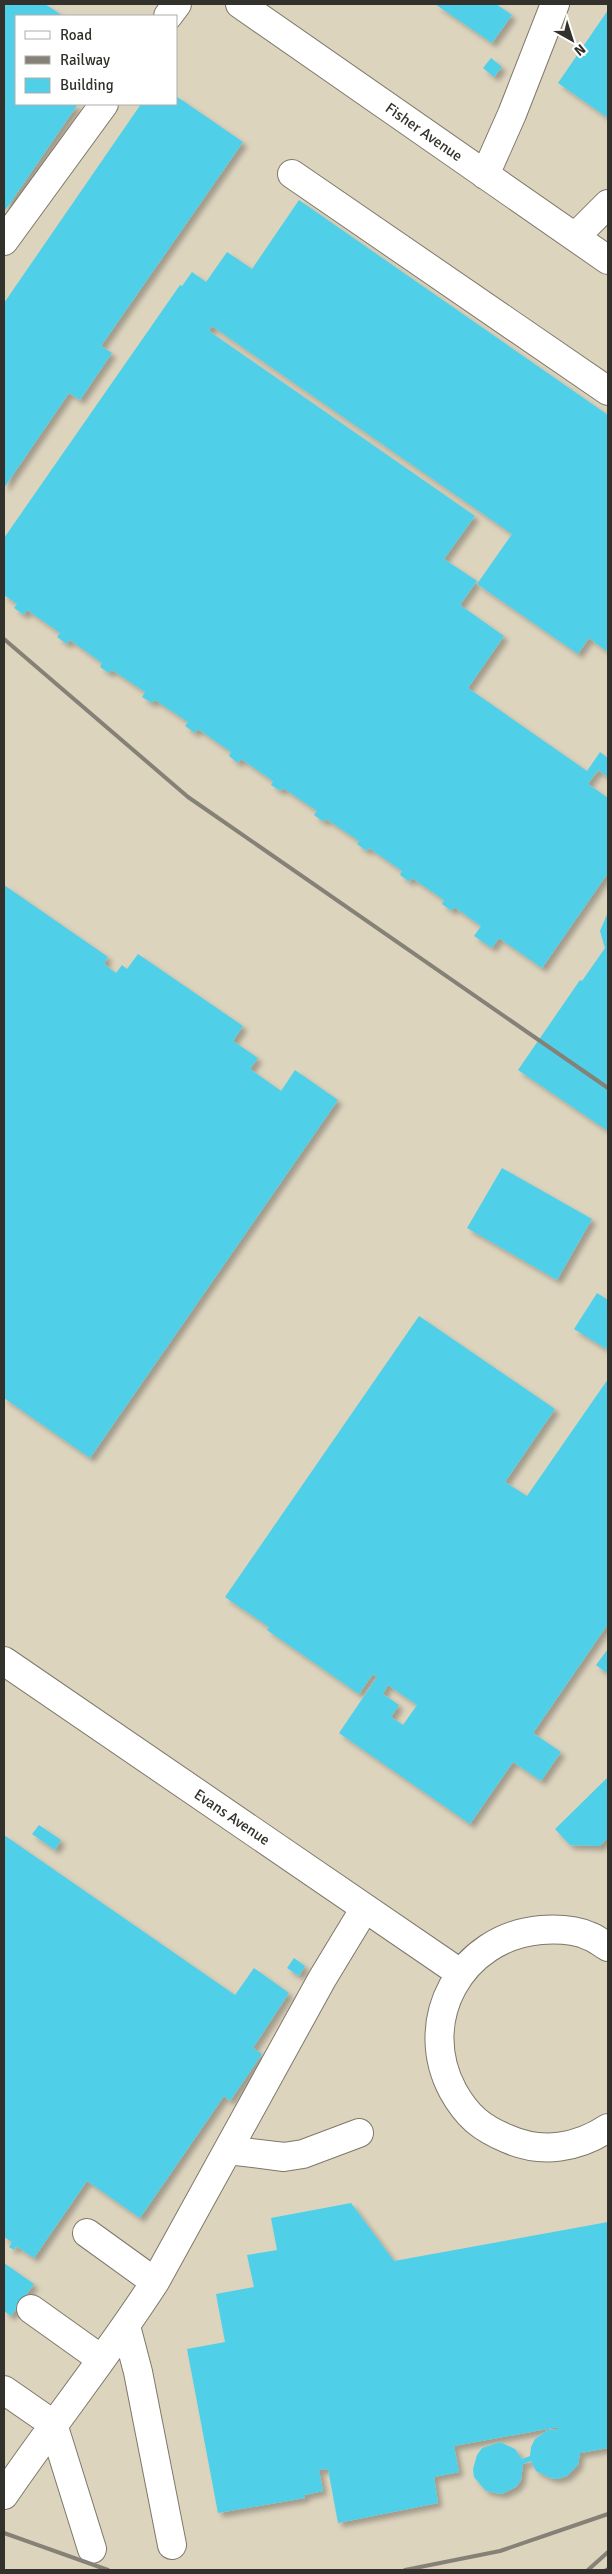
<svg xmlns="http://www.w3.org/2000/svg" width="612" height="2574" viewBox="0 0 612 2574" font-family="Signika,sans-serif">
<style>
.built{fill:#ddd4be;fill-rule:evenodd}
.building{fill:#4fd0e8;fill-rule:evenodd;filter:url(#shadow)}
.lines{fill:none;stroke-linecap:round;stroke-linejoin:round}
.minor-casing{stroke:#7e786b;stroke-width:30}
.minor{stroke:#fff;stroke-width:28}
.rail{stroke:#858177;stroke-width:4}
.labels{text-anchor:middle;dominant-baseline:central;stroke-width:4;stroke-linejoin:round;paint-order:stroke}
.street-label{font-size:15px;fill:#33312b;stroke:#fff}
</style>
<defs>
<filter id="shadow"><feDropShadow dx="4.5" dy="4.5" stdDeviation="2.5" flood-color="#0004"/></filter>
</defs>
<rect width="100%" height="100%" fill="#e4decf"/>
<path class="built" d="M 4,4 L 608,4 L 608,2570 L 4,2570 ZM 16,16 L 176,16 L 176,104 L 16,104 Z"/>
<path class="building" d="M 4,4 L 45,4 L 63,16 L 16,16 L 16,104 L 78,104 L 4,212 Z
M 435,4 L 496,4 L 512,15 L 492,43 Z
M 608,10 L 608,118 L 558,83 Z
M 491,58 L 502,67 L 494,77 L 483,68 Z
M 176,96 L 243,142 L 101,346 L 112,353 L 80,400 L 69,393 L 4,488 L 4,303 L 141,104 L 176,104 Z
M 299,200 L 608,415 L 608,652 L 589,638 L 578,654 L 477,584 L 512,534 L 212,326 L 209,331 L 475,516 L 444,559 L 477,581 L 460,605 L 504,636 L 468,688 L 587,771 L 600,752 L 608,758 L 608,777 L 598,770 L 588,784 L 608,798 L 608,873 L 542,968 L 499,938 L 492,948 L 474,936 L 481,926 L 454,907 L 452,911 L 442,904 L 444,900 L 412,878 L 410,882 L 400,875 L 402,871 L 369,848 L 367,851 L 357,844 L 359,841 L 326,819 L 324,822 L 314,815 L 317,811 L 283,788 L 281,791 L 271,785 L 273,781 L 241,759 L 238,763 L 229,756 L 231,752 L 198,729 L 195,733 L 185,726 L 188,722 L 155,700 L 152,703 L 142,697 L 145,692 L 112,670 L 109,673 L 100,667 L 102,663 L 70,640 L 67,644 L 57,637 L 60,633 L 27,610 L 24,615 L 14,608 L 17,604 L 4,595 L 4,538 L 180,285 L 182,286 L 192,272 L 206,282 L 227,252 L 252,269 Z
M 4,885 L 108,957 L 104,964 L 116,973 L 122,965 L 127,969 L 138,954 L 243,1026 L 233,1041 L 258,1058 L 250,1069 L 281,1091 L 295,1070 L 338,1100 L 90,1458 L 4,1398 Z
M 608,912 L 608,1131 L 518,1070 L 580,980 L 582,981 L 605,948 L 600,931 Z
M 502,1168 L 592,1219 L 557,1280 L 467,1228 Z
M 597,1293 L 608,1300 L 608,1350 L 574,1329 Z
M 419,1316 L 555,1409 L 505,1482 L 527,1496 L 608,1379 L 608,1624 L 533,1733 L 561,1752 L 541,1781 L 513,1762 L 470,1824 L 339,1733 L 377,1677 L 373,1674 L 359,1694 L 267,1630 L 269,1627 L 225,1597 ZM 388,1685 L 417,1705 L 403,1725 L 391,1717 L 399,1705 L 383,1694 Z
M 608,1649 L 608,1674 L 596,1665 Z
M 608,1777 L 608,1838 L 600,1846 L 570,1845 L 555,1829 Z
M 39,1825 L 61,1840 L 55,1850 L 32,1834 Z
M 4,1835 L 235,1995 L 254,1968 L 289,1993 L 253,2048 L 262,2054 L 230,2101 L 224,2096 L 140,2218 L 87,2181 L 34,2258 L 16,2246 L 14,2250 L 9,2247 L 12,2242 L 4,2237 Z
M 294,1958 L 305,1966 L 299,1976 L 287,1968 Z
M 351,2203 L 394,2261 L 608,2222 L 608,2448 L 580,2453 L 578,2465 L 567,2476 L 558,2479 L 550,2478 L 536,2471 L 531,2461 L 523,2464 L 521,2480 L 516,2487 L 502,2494 L 486,2491 L 474,2477 L 473,2469 L 477,2455 L 482,2448 L 500,2442 L 515,2449 L 522,2459 L 530,2456 L 531,2447 L 535,2439 L 548,2430 L 558,2429 L 558,2427 L 454,2446 L 459,2472 L 434,2477 L 438,2503 L 338,2523 L 328,2469 L 319,2470 L 323,2491 L 305,2495 L 305,2498 L 218,2513 L 187,2349 L 225,2342 L 216,2294 L 254,2287 L 247,2255 L 277,2250 L 271,2218 Z
M 4,2263 L 34,2284 L 11,2316 L 4,2311 Z"/>
<g class="lines">
<defs>
<path id="minor" d="M 240,4 L 608,260
M 168,16 L 177,4
M 292,174 L 608,391
M 485,175 L 512,114 L 555,4
M 575,237 L 608,204
M 4,241 L 104,104
M 4,1661 L 460,1973
M 608,1947 C 602,1944 596,1938 589,1936 C 574,1929 556,1929 541,1930 C 461,1937 415,2020 453,2091 C 467,2116 481,2128 508,2139 C 542,2154 578,2148 608,2128
M 228,2150 L 284,2157 L 303,2154 L 359,2133
M 87,2233 L 155,2282
M 31,2309 L 101,2359
M 126,2326 L 138,2372 L 172,2545
M 4,2390 L 53,2424 L 92,2549
M 4,2495 C 53,2423 108,2355 155,2282 L 322,1979 L 365,1908"/>
</defs>
<use href="#minor" class="minor-casing"/>
<use href="#minor" class="minor"/>
<path class="rail" d="M 4,639 L 188,797 L 608,1088
M 4,2533 L 108,2570
M 405,2570 L 500,2551 L 608,2514
M 588,2570 L 608,2552
M 606,2570 L 608,2569"/>
</g>
<g class="labels">
<g class="street-label">
<text transform="translate(424 132) rotate(35)">Fisher Avenue</text>
<text transform="translate(232 1817) rotate(34)">Evans Avenue</text>
</g>
</g>
<rect width="612" height="2574" fill="none" stroke="#33312b" stroke-width="10"/>
<rect x="15" y="15" width="162" height="90" fill="#ffffff" stroke="#adadaa"/>
<rect x="25" y="31" width="25" height="8" fill="#ffffff" stroke="#adadaa"/>
<text x="60" y="40" font-size="15" fill="#33312b">Road</text>
<rect x="25" y="56" width="25" height="8" fill="#858177" stroke="#adadaa"/>
<text x="60" y="65" font-size="15" fill="#33312b">Railway</text>
<rect x="25" y="78" width="25" height="15" fill="#4fd0e8" stroke="#adadaa"/>
<text x="60" y="90" font-size="15" fill="#33312b">Building</text>
<g transform="translate(572 40) rotate(141)" stroke="#ffffff" stroke-width="4" paint-order="stroke">
<path d="M0-4L9 19L0 12L-9 19Z" fill="#33312b"/>
<text y="-8" font-size="14" font-weight="bold" text-anchor="middle" fill="#33312b">N</text>
</g>
</svg>
